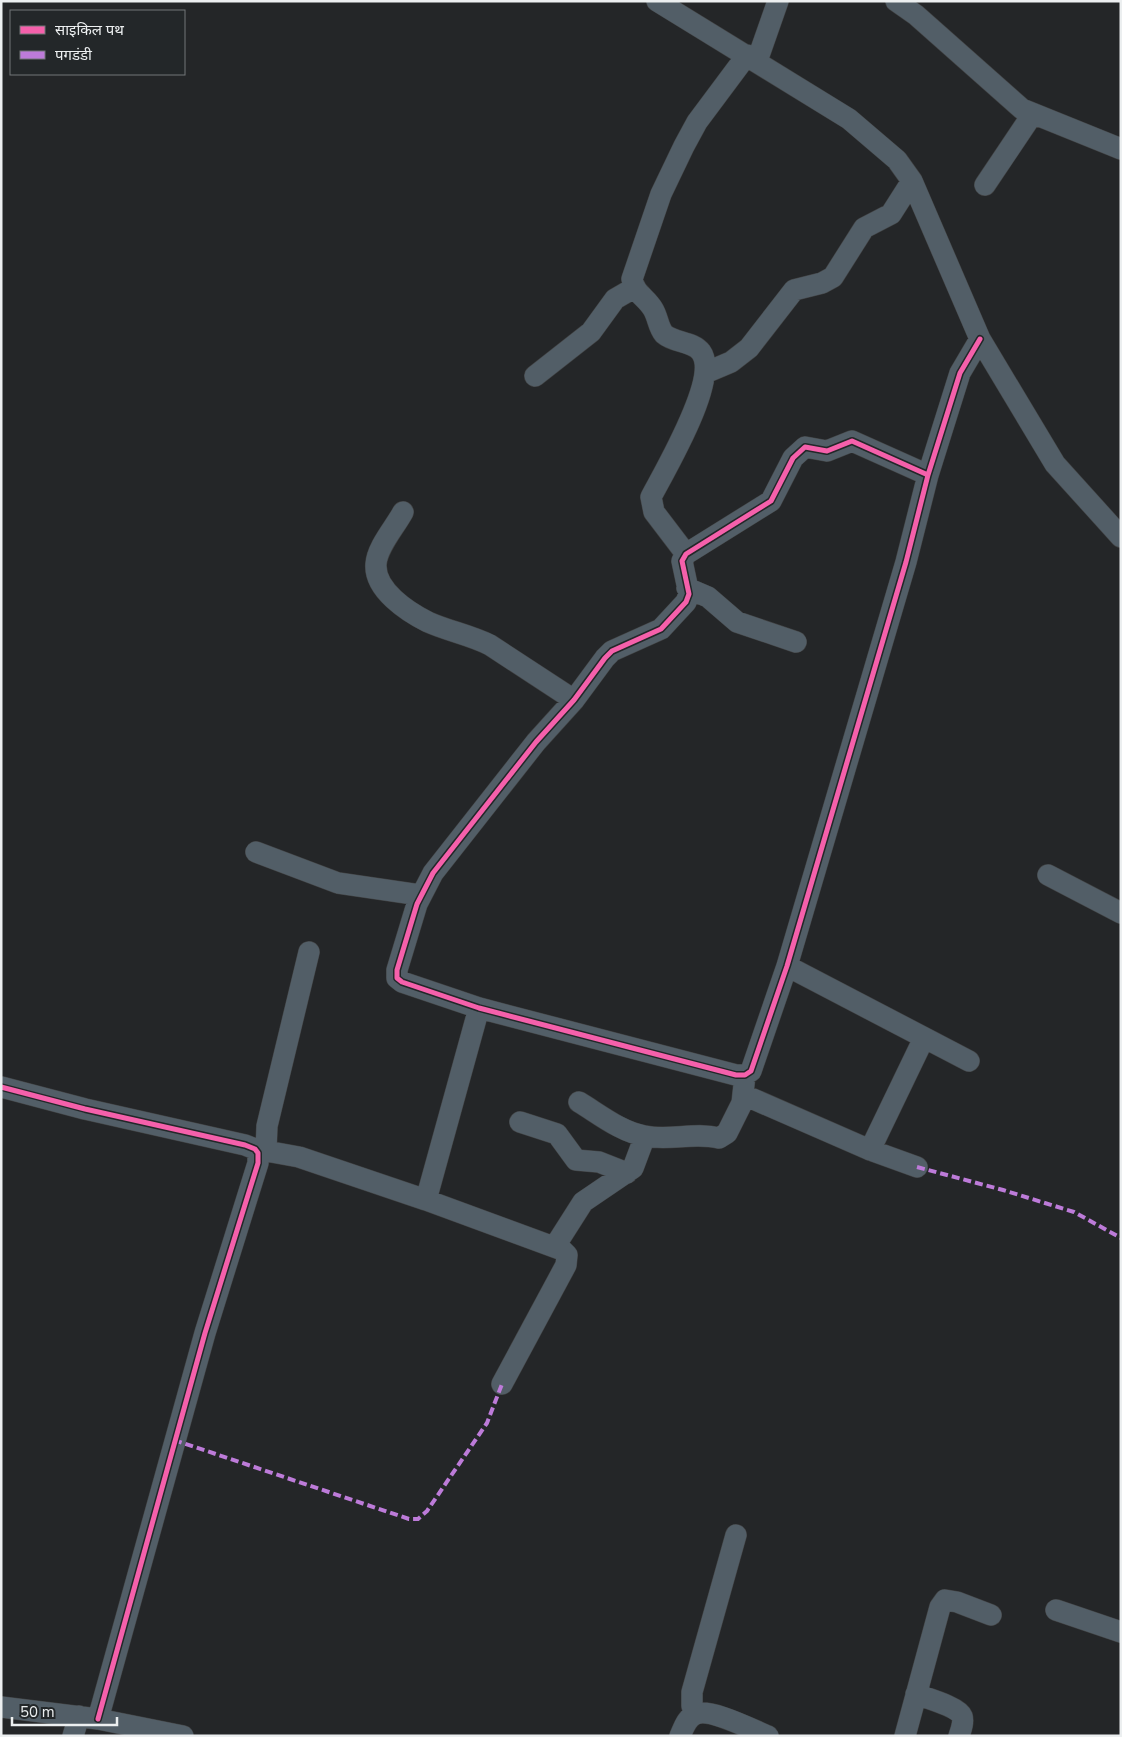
<svg xmlns="http://www.w3.org/2000/svg" width="1122" height="1737" viewBox="0 0 1122 1737" font-family="'Nunito Sans','Noto Sans Devanagari',sans-serif">
<style>
.lines{fill:none;stroke-linecap:round;stroke-linejoin:round}
.minor-casing{stroke:#414243;stroke-width:22}
.minor{stroke:#525e67;stroke-width:21}
.quiet{stroke:#bd7bd9;stroke-width:4;stroke-dasharray:8 4;stroke-linecap:butt}
.cycleway-casing{stroke:#232729;stroke-width:8}
.cycleway{stroke:#f560ab;stroke-width:5}
</style>
<rect width="100%" height="100%" fill="#242628"/>
<g class="lines">
<defs>
<path id="minor" d="M 657,1 L 849,119 L 897,160 L 912,181 L 980,339 L 1055,464 L 1121,537
M 896,1 L 916,15 L 1022,109 L 1121,149
M 757,61 L 778,1
M 985,185 L 1032,115
M 705,373 L 731,362 L 749,348 L 794,290 L 822,283 L 833,277 L 864,228 L 891,214 L 912,181
M 535,376 L 591,332 L 615,299 L 634,288
M 928,475 L 852,441 L 827,451 L 805,447 L 793,458 L 771,501 L 686,554 L 682,561 L 689,594 L 686,602 L 661,629 L 612,651 L 605,658 L 574,700 L 536,742 L 433,873 L 417,904 L 397,970 L 397,978 L 402,982 L 479,1008 L 736,1075 L 745,1075 L 751,1071 L 787,966 L 906,562 L 928,475 L 960,373 L 980,339
M 403,512 C 395,527 377,547 376,564 C 374,590 408,612 428,622 C 448,631 470,635 490,645 L 574,700
M 686,554 L 654,512 L 651,497 C 665,470 720,378 701,352 C 693,341 674,343 664,334 C 658,327 658,317 653,309 C 646,297 635,294 632,279 L 661,194 L 684,146 L 697,122 L 747,55
M 687,588 L 708,597 L 737,622 L 796,642
M 256,852 L 338,883 L 420,895
M 1048,875 L 1121,913
M 787,966 L 969,1061
M 1,1087 L 85,1109 L 245,1145 L 255,1149 L 258,1153 L 258,1163 L 205,1333 L 98,1719
M 744,1095 L 870,1150 L 917,1167
M 579,1102 C 599,1114 621,1132 645,1136 C 669,1141 695,1132 719,1138 L 727,1133 L 742,1103 L 745,1075
M 520,1122 L 557,1134 L 576,1160 L 599,1162 L 627,1173
M 870,1150 L 924,1038
M 266,1151 L 267,1126 L 309,952
M 258,1153 L 266,1151 L 299,1157 L 426,1200 L 562,1250 L 567,1255 L 566,1265 L 502,1384
M 426,1200 L 479,1008
M 555,1246 L 583,1202 L 633,1168 L 645,1136
M 1056,1610 L 1121,1632
M 916,1694 C 926,1698 959,1707 962,1716 C 964,1722 961,1730 959,1736
M 1,1707 L 98,1719 L 183,1736
M 696,1714 L 692,1706 L 692,1692 L 736,1535
M 73,1736 L 79,1716
M 680,1736 C 684,1727 687,1717 696,1714 C 710,1708 753,1730 768,1736
M 905,1736 L 940,1607 L 945,1600 L 957,1602 L 991,1615"/>
</defs>
<use href="#minor" class="minor-casing"/>
<use href="#minor" class="minor"/>
<path class="quiet" d="M 917,1167 L 1003,1190 L 1074,1212 L 1121,1238
M 174,1440 L 409,1519 L 418,1519 L 427,1511 L 487,1423 L 502,1384"/>
<defs>
<path id="cycleway" d="M 928,475 L 852,441 L 827,451 L 805,447 L 793,458 L 771,501 L 686,554 L 682,561 L 689,594 L 686,602 L 661,629 L 612,651 L 605,658 L 574,700 L 536,742 L 433,873 L 417,904 L 397,970 L 397,978 L 402,982 L 479,1008 L 736,1075 L 745,1075 L 751,1071 L 787,966 L 906,562 L 928,475 L 960,373 L 980,339
M 1,1087 L 85,1109 L 245,1145 L 255,1149 L 258,1153 L 258,1163 L 205,1333 L 98,1719"/>
</defs>
<use href="#cycleway" class="cycleway-casing"/>
<use href="#cycleway" class="cycleway"/>
</g>
<rect width="1122" height="1737" fill="none" stroke="#eceff0" stroke-width="5"/>
<rect x="10" y="10" width="175" height="65" fill="#232729" stroke="#737779"/>
<rect x="20" y="26" width="25" height="8" fill="#f560ab" stroke="#737779"/>
<text x="55" y="35" font-size="15" fill="#eceff0">साइकिल पथ</text>
<rect x="20" y="51" width="25" height="8" fill="#bd7bd9" stroke="#737779"/>
<text x="55" y="60" font-size="15" fill="#eceff0">पगडंडी</text>
<path d="M12 1717v8h105v-8" fill="none" stroke="#eceff0" stroke-width="2.5"/>
<text x="20" y="1717" font-size="15" fill="#eceff0" stroke="#232729" stroke-width="4" paint-order="stroke">50 m</text>
</svg>
